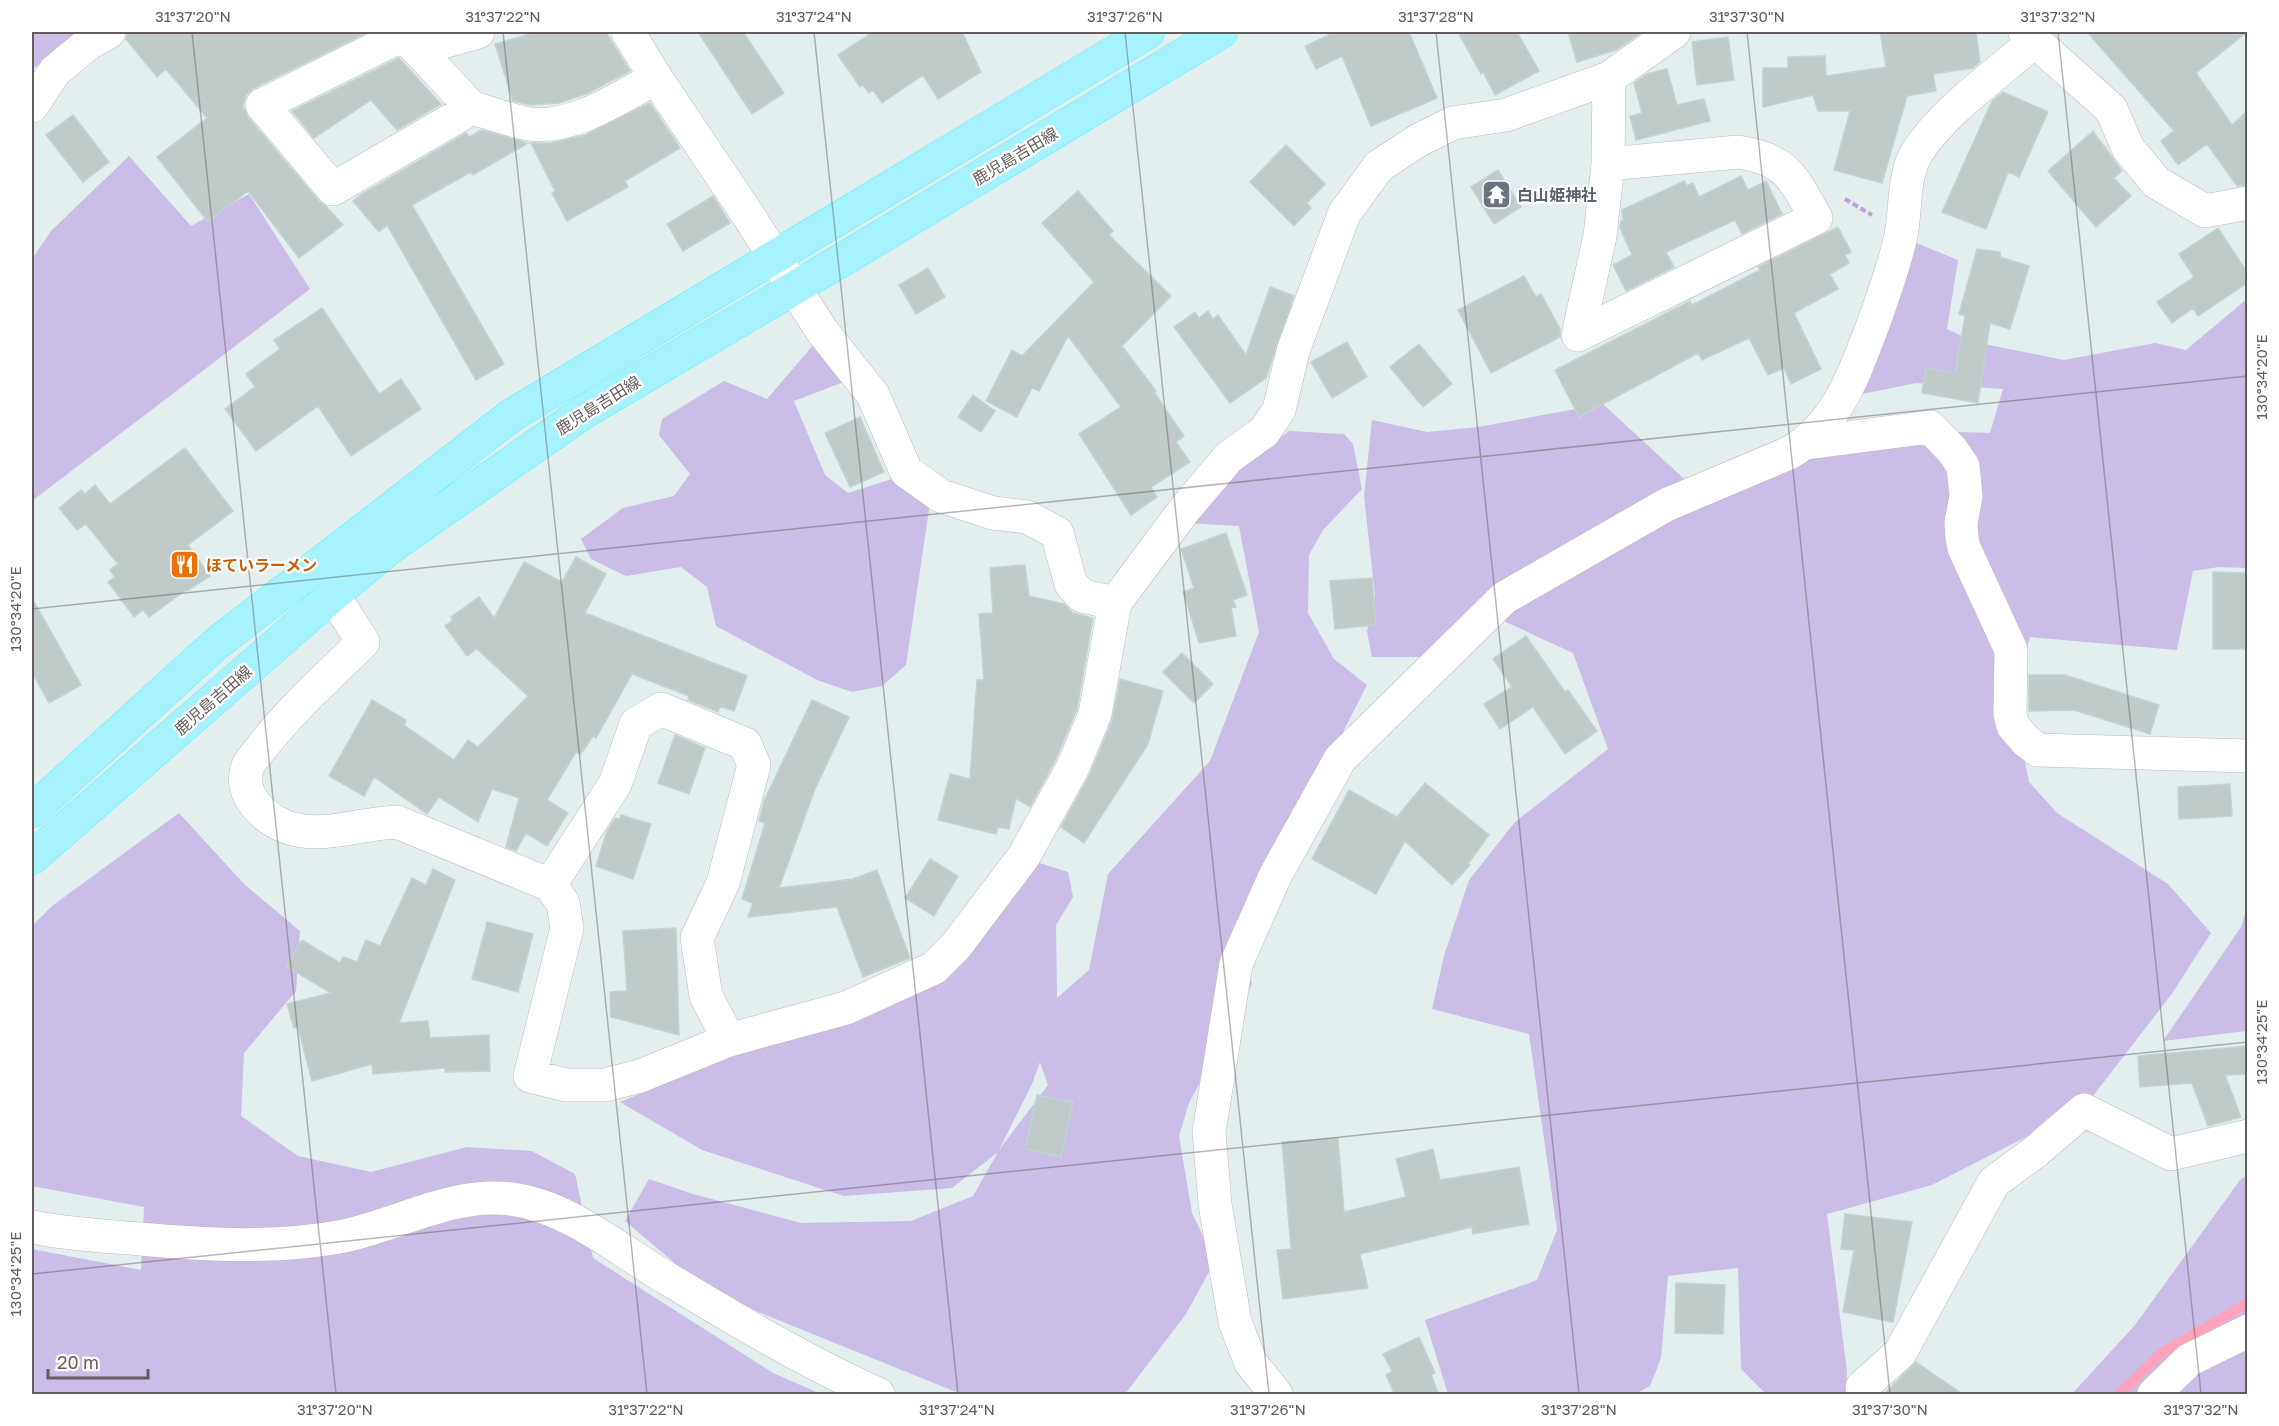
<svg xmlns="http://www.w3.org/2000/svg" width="2279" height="1426" viewBox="0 0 2279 1426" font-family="'Golos Text','Noto Sans JP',sans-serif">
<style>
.green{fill:#cabde8;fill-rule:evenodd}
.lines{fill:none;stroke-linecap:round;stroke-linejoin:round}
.stream{stroke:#ffa2ba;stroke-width:10}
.building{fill:#c0cac9;stroke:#c1d4d4;stroke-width:1.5}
.minor-casing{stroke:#c0b8b9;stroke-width:34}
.major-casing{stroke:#50f6fb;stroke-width:34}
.path{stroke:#c19fdb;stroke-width:4;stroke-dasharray:6 3;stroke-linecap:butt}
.minor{stroke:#fff;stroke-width:33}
.major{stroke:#a7f2ff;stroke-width:33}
.ticks{fill:none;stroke:#655b5c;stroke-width:1.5;stroke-opacity:0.45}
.labels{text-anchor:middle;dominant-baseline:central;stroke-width:4.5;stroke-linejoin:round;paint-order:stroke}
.street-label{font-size:16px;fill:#655b5c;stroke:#fff}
.worship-label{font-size:16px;font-weight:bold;fill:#5b616d;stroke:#fff;text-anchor:start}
.food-label{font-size:16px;font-weight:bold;fill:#c56008;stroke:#fff;text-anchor:start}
.neatline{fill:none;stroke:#655b5c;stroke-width:2}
.ticks-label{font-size:15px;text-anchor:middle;fill:#655b5c}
</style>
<rect width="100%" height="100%" fill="#e3eeef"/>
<path class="green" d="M 32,32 L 87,32 L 55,56 L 32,69 Z
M 129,156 L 191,226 L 249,194 L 310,289 L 32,501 L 32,259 L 51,231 Z
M 1904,238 L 1958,260 L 1947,329 L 1974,342 L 2064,360 L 2155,343 L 2186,350 L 2247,299 L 2247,568 L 2219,567 L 2193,571 L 2177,650 L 2030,637 L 2013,701 L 2029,782 L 2057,813 L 2168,884 L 2211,933 L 2171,995 L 2086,1105 L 2048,1118 L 2028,1136 L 1932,1185 L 1827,1214 L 1847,1372 L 1846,1394 L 1766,1394 L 1741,1369 L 1738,1268 L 1668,1276 L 1661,1358 L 1650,1386 L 1635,1394 L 1448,1394 L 1425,1320 L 1537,1280 L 1557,1230 L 1529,1034 L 1432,1009 L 1444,956 L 1469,880 L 1515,822 L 1608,749 L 1573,653 L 1495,617 L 1419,657 L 1372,657 L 1367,632 L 1375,596 L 1364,496 L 1372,420 L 1427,432 L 1478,427 L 1603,404 L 1695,489 L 1872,429 L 1990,433 L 2003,389 L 1916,383 L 1838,399 Z
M 815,343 L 854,378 L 794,401 L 825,475 L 848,493 L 892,479 L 930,503 L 906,665 L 882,686 L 852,692 L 817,680 L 716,626 L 707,587 L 681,567 L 626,576 L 591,559 L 581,539 L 623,508 L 674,496 L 690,474 L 659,435 L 662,419 L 724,381 L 767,399 Z
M 1289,431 L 1344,434 L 1353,444 L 1362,489 L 1323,530 L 1309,555 L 1308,613 L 1334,659 L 1367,685 L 1239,935 L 1252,984 L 1189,1103 L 1179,1136 L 1192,1213 L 1215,1261 L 1186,1314 L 1125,1394 L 961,1394 L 709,1292 L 625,1221 L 649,1179 L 693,1194 L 801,1223 L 911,1221 L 973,1196 L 998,1152 L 952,1188 L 844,1196 L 702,1150 L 620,1102 L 704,1067 L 783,1038 L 866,1017 L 899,1002 L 1030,860 L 1068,872 L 1073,897 L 1056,925 L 1057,998 L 1089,970 L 1108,874 L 1210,761 L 1259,632 L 1239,526 L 1187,523 L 1212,491 ZM 1040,1062 L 1048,1085 L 999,1150 L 1032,1084 Z
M 179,813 L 245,885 L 300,931 L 296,991 L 244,1053 L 241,1116 L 298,1156 L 371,1172 L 467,1147 L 532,1151 L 575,1174 L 593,1258 L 773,1373 L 821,1394 L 32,1394 L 32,1249 L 141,1270 L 144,1207 L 32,1186 L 32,926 L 52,906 Z
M 2247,908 L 2247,1031 L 2163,1041 L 2241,927 Z
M 2247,1175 L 2247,1394 L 2072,1394 L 2135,1325 L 2240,1180 Z"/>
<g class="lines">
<path class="stream" d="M 2119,1394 L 2163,1352 L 2248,1303"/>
</g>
<path class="building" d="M 128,32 L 368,32 L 254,88 L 246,95 L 243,106 L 248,117 L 319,201 L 327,207 L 343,225 L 299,258 L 248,191 L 208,222 L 157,157 L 207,118 L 166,69 L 157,77 L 126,39 Z
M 537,32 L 606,32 L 630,71 L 588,93 L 559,103 L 532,105 L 513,101 L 495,44 Z
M 698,32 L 743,32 L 784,93 L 752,114 Z
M 873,32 L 962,32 L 981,72 L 938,99 L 923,75 L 882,103 L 873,90 L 869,93 L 863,85 L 860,87 L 838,55 Z
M 1332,32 L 1409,32 L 1437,98 L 1371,126 L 1342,56 L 1316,69 L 1305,46 L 1333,33 Z
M 1458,32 L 1517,32 L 1539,71 L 1495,95 L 1483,72 L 1481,74 Z
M 1568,32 L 1642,32 L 1616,50 L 1577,62 Z
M 1880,32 L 1976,32 L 1980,62 L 1973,68 L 1933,74 L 1936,91 L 1907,96 L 1882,183 L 1834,170 L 1850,111 L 1818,111 L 1813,95 L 1763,107 L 1763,68 L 1788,68 L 1788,57 L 1825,56 L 1826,76 L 1886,67 Z
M 2087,32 L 2247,32 L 2196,73 L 2232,125 L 2247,111 L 2247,185 L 2237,186 L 2207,144 L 2178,165 L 2161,141 L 2174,131 Z
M 1728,37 L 1734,80 L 1697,85 L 1692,42 Z
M 399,58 L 441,104 L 397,130 L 371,100 L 314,138 L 292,111 Z
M 1667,69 L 1677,105 L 1704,99 L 1710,121 L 1636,140 L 1630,116 L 1642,113 L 1634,83 L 1647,74 Z
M 2003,92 L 2048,112 L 2019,177 L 2008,172 L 1986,229 L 1942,212 L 1992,101 Z
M 650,103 L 680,148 L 625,181 L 628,187 L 567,221 L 552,193 L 555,191 L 531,143 L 550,143 L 585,135 Z
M 73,115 L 109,162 L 83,182 L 46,135 Z
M 481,130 L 528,143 L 473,175 L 471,172 L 412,205 L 504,364 L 476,380 L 387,225 L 379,232 L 353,201 L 362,194 L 466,133 L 469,137 Z
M 2093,131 L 2122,171 L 2114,178 L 2131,196 L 2096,227 L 2048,171 Z
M 1286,145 L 1325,184 L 1307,203 L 1311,208 L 1294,226 L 1250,182 Z
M 1498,170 L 1521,207 L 1494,224 L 1471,187 Z
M 1741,176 L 1748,190 L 1766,181 L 1782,214 L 1742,234 L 1735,220 L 1666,252 L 1674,267 L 1626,291 L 1613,265 L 1632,255 L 1620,228 L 1621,221 L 1623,220 L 1622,210 L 1684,181 L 1687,186 L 1693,183 L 1699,197 Z
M 1078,191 L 1113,231 L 1109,235 L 1171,296 L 1122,346 L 1156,391 L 1154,392 L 1184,436 L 1176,442 L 1190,462 L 1151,487 L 1157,497 L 1131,515 L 1079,434 L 1121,407 L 1068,336 L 1039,391 L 1032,388 L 1017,417 L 986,401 L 1012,350 L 1022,356 L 1094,282 L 1042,223 Z
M 713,196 L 730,223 L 683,251 L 667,224 Z
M 1838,227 L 1851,252 L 1845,255 L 1849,263 L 1830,274 L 1838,289 L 1794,313 L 1821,369 L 1791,384 L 1784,368 L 1768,375 L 1749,338 L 1702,360 L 1698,353 L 1579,417 L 1555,370 L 1690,301 L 1692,305 L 1760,270 L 1758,267 Z
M 2218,228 L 2247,272 L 2247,283 L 2198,316 L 2193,308 L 2172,323 L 2157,302 L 2194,277 L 2179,254 Z
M 1977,249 L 2000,252 L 2000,257 L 2029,266 L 2010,329 L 1990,323 L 1978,403 L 1922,393 L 1926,368 L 1955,373 L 1965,316 L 1959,314 Z
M 928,268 L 945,297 L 916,314 L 899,285 Z
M 1524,276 L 1536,297 L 1541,294 L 1560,329 L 1560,337 L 1491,373 L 1458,310 Z
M 1270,287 L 1294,296 L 1266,378 L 1230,403 L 1174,327 L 1195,312 L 1199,318 L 1208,311 L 1213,319 L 1218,315 L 1246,355 Z
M 322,308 L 379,394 L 401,379 L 421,409 L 351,456 L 318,406 L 256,451 L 225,409 L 255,387 L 246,374 L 280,349 L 274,340 Z
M 1347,342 L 1367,377 L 1332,398 L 1311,362 Z
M 1419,344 L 1452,384 L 1423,407 L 1390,367 Z
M 973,395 L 995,411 L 981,432 L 958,417 Z
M 860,417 L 884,472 L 850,487 L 825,433 Z
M 185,448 L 233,511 L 188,545 L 210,576 L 187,591 L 186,590 L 149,617 L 143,610 L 134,617 L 108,582 L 115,577 L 110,570 L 118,564 L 86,524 L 77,530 L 59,508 L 81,490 L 85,494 L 95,485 L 110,504 Z
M 1226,533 L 1247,595 L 1233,600 L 1236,607 L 1231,608 L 1236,636 L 1199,643 L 1183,592 L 1194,588 L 1181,549 Z
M 576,557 L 606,574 L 585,613 L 747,676 L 734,711 L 720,706 L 718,712 L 688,700 L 689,696 L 632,674 L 596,738 L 593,736 L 581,754 L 576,752 L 547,800 L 568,813 L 547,846 L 526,833 L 516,851 L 506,847 L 519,798 L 492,789 L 478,822 L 439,797 L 427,814 L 374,777 L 364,796 L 329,776 L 372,700 L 406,720 L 404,725 L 454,760 L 468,740 L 478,747 L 528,696 L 477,649 L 467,656 L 445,626 L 453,620 L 451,617 L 479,597 L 494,618 L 524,562 L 562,582 Z
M 1025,565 L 1029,596 L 1064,604 L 1073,613 L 1093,618 L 1077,709 L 1056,759 L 1030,807 L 1016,798 L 1009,829 L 998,827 L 996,834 L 938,820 L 950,774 L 970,779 L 977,680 L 984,680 L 979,614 L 993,613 L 990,568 Z
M 2213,572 L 2247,573 L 2247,649 L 2213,649 Z
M 1372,578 L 1376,625 L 1335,629 L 1330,581 Z
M 32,598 L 81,685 L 49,703 L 32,672 Z
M 1526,636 L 1565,692 L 1568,690 L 1597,731 L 1565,754 L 1533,707 L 1500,729 L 1484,704 L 1512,687 L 1493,659 Z
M 1182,653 L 1213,684 L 1194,703 L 1163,672 Z
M 2029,675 L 2065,675 L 2159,705 L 2150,734 L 2074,710 L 2029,711 Z
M 1120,679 L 1163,691 L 1148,744 L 1084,843 L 1061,827 L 1090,774 L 1112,721 Z
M 812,700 L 849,717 L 815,789 L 779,888 L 853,879 L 877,870 L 910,958 L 863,977 L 837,907 L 748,917 L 753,903 L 742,899 L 765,823 L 759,821 L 764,801 Z
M 675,735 L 705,748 L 689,794 L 658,783 Z
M 1425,783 L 1489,835 L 1468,864 L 1470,865 L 1452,885 L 1405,841 L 1376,894 L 1312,859 L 1349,790 L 1397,817 Z
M 2230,784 L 2232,816 L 2179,819 L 2178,787 Z
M 621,815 L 651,824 L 633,879 L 596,866 L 607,831 L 615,818 L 620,819 Z
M 930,859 L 958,876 L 934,916 L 905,898 Z
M 433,869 L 455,880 L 399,1023 L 428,1021 L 430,1038 L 489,1035 L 490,1071 L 445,1072 L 445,1068 L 373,1074 L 372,1064 L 312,1081 L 298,1027 L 294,1028 L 287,1004 L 331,993 L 286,966 L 302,940 L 340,963 L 343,957 L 357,962 L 366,940 L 380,946 L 412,878 L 426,885 Z
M 487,922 L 533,934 L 518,992 L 472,979 Z
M 676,928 L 679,1035 L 611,1017 L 610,992 L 627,991 L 623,931 Z
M 2247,1046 L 2247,1074 L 2225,1075 L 2241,1117 L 2208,1126 L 2192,1083 L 2140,1087 L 2138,1056 Z
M 1037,1095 L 1073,1102 L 1061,1157 L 1025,1149 Z
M 1338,1138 L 1344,1212 L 1406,1197 L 1396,1159 L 1433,1149 L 1440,1180 L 1519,1167 L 1529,1224 L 1473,1234 L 1472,1227 L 1360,1254 L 1368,1288 L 1283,1299 L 1277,1250 L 1291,1249 L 1282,1142 Z
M 1845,1214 L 1912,1222 L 1893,1322 L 1843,1312 L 1854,1250 L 1841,1249 Z
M 1676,1283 L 1725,1285 L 1723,1334 L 1675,1333 Z
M 1419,1337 L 1435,1373 L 1431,1375 L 1439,1395 L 1395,1395 L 1386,1375 L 1392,1371 L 1383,1354 Z
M 1916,1362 L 1964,1395 L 1883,1395 Z"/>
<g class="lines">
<defs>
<path id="minor" d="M 478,32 L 417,49 L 403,35 L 262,105 L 333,189 L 472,108 C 491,113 511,121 530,124 C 575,129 618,98 656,78
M 628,32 L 656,78 L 748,215 L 822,331 L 873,395 L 906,471 L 941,496 L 993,513 L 1027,517 L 1057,533 L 1071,584 L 1082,596 L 1115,603
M 2025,32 L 2111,109 L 2128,148 L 2156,182 L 2205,211 L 2248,203
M 417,49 L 472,108
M 32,106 L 55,71 L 89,43 L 109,32
M 1608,164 L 1738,152 C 1787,159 1793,178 1816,218 L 1578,335 L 1600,236 L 1608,164 L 1609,78
M 1807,443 L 1930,427 L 1952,450 L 1963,466 L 1966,496 L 1961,523 L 1962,538 L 1964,548 L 2011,650 L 2010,714 L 2013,726 L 2026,741 L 2038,750 L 2248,756
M 333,595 L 363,642 C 329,676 291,709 262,747 C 258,753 251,759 248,766 C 236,795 268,823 293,829 C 326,838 363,823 397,822 L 550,885 L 563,903 L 567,928 L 530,1076 L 566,1085 L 605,1085 L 640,1076 L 729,1040 L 846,1008 L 934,968 L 956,946 L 1024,856 L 1073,767 L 1095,714 L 1115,603 L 1185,509 L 1229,457 L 1264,432 L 1279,410 L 1293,351 L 1344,214 L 1379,166 L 1419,140 L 1453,123 L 1506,115 L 1609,78 L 1674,32
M 550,885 L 615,784 L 636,724 L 661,709 L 745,744 L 754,765 L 723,883 L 697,938 L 706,996 L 729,1040
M 32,1227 C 67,1234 103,1236 140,1239 C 207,1245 277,1249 344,1236 C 400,1224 452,1192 511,1199 C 567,1206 616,1248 663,1276 C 733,1318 804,1361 878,1394
M 1276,1394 L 1251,1363 L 1235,1322 L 1215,1204 L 1209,1132 L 1236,964 L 1275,876 L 1340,759 L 1504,598 L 1666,505 L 1789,453 C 1838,425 1855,372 1874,322 C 1884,293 1895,265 1901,235 C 1906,210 1903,177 1916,154 C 1942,112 1997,74 2035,41
M 1863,1394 L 1862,1387 L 1900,1353 L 1994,1182 L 2035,1152 L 2084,1110 L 2171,1154 L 2248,1136
M 2154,1394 L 2189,1360 L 2248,1331"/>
<path id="major" d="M 32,811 L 216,644 L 512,415 L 1148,32
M 32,858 L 333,595 L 392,546 L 584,412 L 852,254 L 1221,32"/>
</defs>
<use href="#minor" class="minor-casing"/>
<use href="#major" class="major-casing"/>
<path class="path" d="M 1845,199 L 1872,215"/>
<use href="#minor" class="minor"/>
<use href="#major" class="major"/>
</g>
<path class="ticks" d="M 192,32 L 336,1394M 503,32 L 647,1394M 814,32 L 958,1394M 1125,32 L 1269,1394M 1436,32 L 1579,1394M 1747,32 L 1890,1394M 2058,32 L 2201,1394M 32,609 L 2248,376M 32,1274 L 2248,1042"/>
<defs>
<symbol id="temple-square" viewBox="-11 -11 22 22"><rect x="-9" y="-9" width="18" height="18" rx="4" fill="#6b7280" stroke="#fff"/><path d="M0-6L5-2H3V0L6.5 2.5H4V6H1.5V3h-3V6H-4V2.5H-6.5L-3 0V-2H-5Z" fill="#fff"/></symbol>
<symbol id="restaurant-square" viewBox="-11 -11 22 22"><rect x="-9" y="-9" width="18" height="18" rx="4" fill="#e8710a" stroke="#fff"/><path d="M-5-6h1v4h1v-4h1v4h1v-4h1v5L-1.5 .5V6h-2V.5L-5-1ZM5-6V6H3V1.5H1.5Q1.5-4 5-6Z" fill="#fff"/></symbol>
</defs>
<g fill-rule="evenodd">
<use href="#temple-square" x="1480" y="178" width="33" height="33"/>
<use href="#restaurant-square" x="168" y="548" width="33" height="33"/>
</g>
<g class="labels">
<g class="street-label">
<text transform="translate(1015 156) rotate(-31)">鹿児島吉田線</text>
<text transform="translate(598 405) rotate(-32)">鹿児島吉田線</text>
<text transform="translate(213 700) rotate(-41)">鹿児島吉田線</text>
</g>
<g class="worship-label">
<text x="1517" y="195">白山姫神社</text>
</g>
<g class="food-label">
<text x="206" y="565">ほていラーメン</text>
</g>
</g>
<rect width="2279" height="1426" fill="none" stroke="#ffffff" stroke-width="66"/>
<path d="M48 1369v9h100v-9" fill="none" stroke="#655b5c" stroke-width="3"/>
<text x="57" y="1369" font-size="18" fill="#655b5c" stroke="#ffffff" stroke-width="4.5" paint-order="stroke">20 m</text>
<rect x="33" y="33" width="2213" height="1360" class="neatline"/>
<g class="ticks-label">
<text x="193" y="22">31°37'20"N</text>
<text x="503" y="22">31°37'22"N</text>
<text x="814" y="22">31°37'24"N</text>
<text x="1125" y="22">31°37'26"N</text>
<text x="1436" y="22">31°37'28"N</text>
<text x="1747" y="22">31°37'30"N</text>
<text x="2058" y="22">31°37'32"N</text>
<text transform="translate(2262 377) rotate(-90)" y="5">130°34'20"E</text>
<text transform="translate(16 609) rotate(-90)" y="5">130°34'20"E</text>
<text transform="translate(2262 1042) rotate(-90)" y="5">130°34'25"E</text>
<text transform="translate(16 1274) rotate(-90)" y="5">130°34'25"E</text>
<text x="335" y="1415">31°37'20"N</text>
<text x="646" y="1415">31°37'22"N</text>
<text x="957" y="1415">31°37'24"N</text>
<text x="1268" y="1415">31°37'26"N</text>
<text x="1579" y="1415">31°37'28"N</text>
<text x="1890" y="1415">31°37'30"N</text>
<text x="2201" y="1415">31°37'32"N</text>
</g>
</svg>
